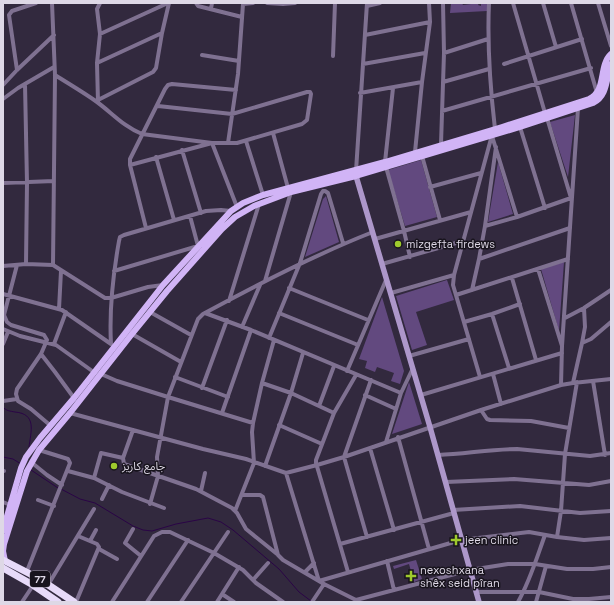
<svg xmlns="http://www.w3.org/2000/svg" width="614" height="605" viewBox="0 0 614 605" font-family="'Space Grotesk','Noto Sans Arabic',sans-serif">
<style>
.green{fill:#62497f}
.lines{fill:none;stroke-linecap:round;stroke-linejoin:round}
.stream{stroke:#2a0446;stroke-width:1}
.street{stroke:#7f7191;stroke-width:4}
.secondary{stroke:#ad97ca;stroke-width:5.5}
.primary{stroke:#d1b4f6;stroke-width:6}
.highway{stroke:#e7daf9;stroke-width:7}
.poi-dot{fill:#9fca2d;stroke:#18141d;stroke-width:1.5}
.labels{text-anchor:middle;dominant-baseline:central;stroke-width:3;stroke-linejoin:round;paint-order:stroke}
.shield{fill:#18141d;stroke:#a39daa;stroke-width:1}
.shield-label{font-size:10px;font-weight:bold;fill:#ded8e6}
.poi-label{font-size:11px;fill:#ded8e6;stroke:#18141d;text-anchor:start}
</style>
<rect width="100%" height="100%" fill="#32293e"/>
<path class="green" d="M 451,3 L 462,3 L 463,5 L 479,3 L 478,5 L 481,6 L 481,3 L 487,3 L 487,11 L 450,13 Z
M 575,115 L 568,177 L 550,122 Z
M 421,160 L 437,217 L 405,226 L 388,170 Z
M 498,162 L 513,214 L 488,222 Z
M 326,196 L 339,242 L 305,257 L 323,199 Z
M 564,262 L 559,331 L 541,269 Z
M 447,280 L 454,300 L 416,312 L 427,345 L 412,350 L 396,296 Z
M 382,297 L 404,371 L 400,384 L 391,381 L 394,373 L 377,367 L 375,372 L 365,368 L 367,361 L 359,359 Z
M 409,382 L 422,424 L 392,434 Z
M 416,560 L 422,579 L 414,582 L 409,564 L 394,569 L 393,566 Z"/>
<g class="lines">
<path class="stream" d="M 3,407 C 6,411 10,411 15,412 C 37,414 31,431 29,447
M 3,457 L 13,459 L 21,464
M 31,470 L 58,488
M 61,489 L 80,499 L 95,503 L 133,526 L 143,530 L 152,531 L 176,524 L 208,518 L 221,522 L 233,530 L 279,569 L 299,592 L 311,601"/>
<path class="street" d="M 52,3 L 55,75 L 53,265
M 196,3 L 198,6 L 242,17
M 267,3 L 283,4
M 283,3 L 283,4 L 295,3
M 489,3 C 487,46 490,86 495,129
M 513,3 L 545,113
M 543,3 L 556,47
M 571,3 L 597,93
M 598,3 L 611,46
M 367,6 L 380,3
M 211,9 L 212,3
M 100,34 L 168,3
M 365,35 L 430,22
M 444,53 L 488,39
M 202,55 L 239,61
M 333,56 L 335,3
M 97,63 L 162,33
M 363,64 L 425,53
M 504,64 L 582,39
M 17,70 L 9,15 L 12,11 L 36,3
M 55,75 C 69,84 83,92 97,102 C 112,113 124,127 142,134 L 212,143 L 237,143 L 302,124 L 307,120 L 311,94 L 310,92 L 307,92 L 232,114 L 158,106
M 443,82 L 489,69
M 25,84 L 27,183 L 26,264
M 3,85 L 17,70 L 54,35
M 360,93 L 422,82
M 3,99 L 18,88 L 54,67
M 98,100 L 153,72 L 156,68 L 162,33 L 169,3
M 98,102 L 97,63 L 100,34 L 97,9 L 100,3
M 442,111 L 591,68
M 520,127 L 545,208
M 273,133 L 288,188
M 492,136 L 517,217
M 246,141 L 263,195
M 228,143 L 238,74 L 243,4 L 253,3
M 441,144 L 444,53 L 443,3
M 182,150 L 201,213
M 415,152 L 422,82 L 430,22 L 429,3
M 422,156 L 440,220
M 156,157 L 174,220
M 385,162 L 393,88
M 130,165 L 212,143 L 237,207
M 386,167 L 404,231 L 410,257
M 356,171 L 367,3
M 3,183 L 54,181
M 430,187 L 481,173
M 485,226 L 517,217 L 571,198 L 547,118
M 146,228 L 130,165 L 130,159 L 165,89 L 168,85 L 172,84 L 236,90
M 375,239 L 471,212
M 479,259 L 485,226 L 496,147
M 382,264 L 463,241
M 17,265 L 4,315 L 7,322 L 11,325 L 44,335 L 47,340 L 41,354 L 17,389 L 16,394 L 18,401 L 31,409 L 51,426
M 3,266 L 26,264 L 53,265 L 105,298 L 111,298 L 148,287 L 163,285
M 538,269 L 562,346 L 561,385
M 114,271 L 198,246 L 190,216
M 454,275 L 492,135
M 512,278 L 536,360
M 265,281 L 291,192
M 289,288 L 368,320
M 472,290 L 479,259 L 570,228
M 391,293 L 454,275 L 453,285 L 480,377
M 3,294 L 62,310 L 111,344
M 456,295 L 568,259
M 229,301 L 259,204
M 584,308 L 585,327 L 582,343 L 591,339 L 611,322
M 59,309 L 61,271
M 150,312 L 191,335
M 205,313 L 251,330 L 401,393
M 279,313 L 358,345
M 492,314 L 509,368
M 565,318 L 584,308 L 611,290
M 464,322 L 492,314 L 520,304
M 242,327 L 260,285
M 3,329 L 20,336 L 56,345 L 95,373
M 132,334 L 181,362
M 269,338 L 300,263 L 321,194 L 323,191 L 325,191 L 328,193 L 343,243
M 3,344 L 8,332
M 54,344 L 66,312
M 111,344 C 109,309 113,275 119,241 L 120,237 L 124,235 L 206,211 L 221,210 L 231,211
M 562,346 L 578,108
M 41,354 L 55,372 L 74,398
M 409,356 L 469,339
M 347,371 L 386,280
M 101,374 L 117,381 L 168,397 L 253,423
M 493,374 L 501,404
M 175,377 L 228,397
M 593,381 L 605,455
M 262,383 L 291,393 L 334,413
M 573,383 L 582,343
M 202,388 L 227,320
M 365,395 L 396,409
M 421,395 L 562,353
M 3,401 L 17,399
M 319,406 L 334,366
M 481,410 L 487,419 L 490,420 L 531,421 L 569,428
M 70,413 L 203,449 L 246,459 L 286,473 L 317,465 L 344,457 L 481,410 L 561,385 L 573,383 L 611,379
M 222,413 L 251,330
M 279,425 L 322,444
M 133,430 L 123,458 L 124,464 L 196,489 L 232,508 L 237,513 L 246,529 L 277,554
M 398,437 L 429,549
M 386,442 L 401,393 L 413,368
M 370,448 L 394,530
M 438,455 C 465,454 491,449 517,449 L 590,456 L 611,453
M 31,462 L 47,475 L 62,485
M 265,466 L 291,393 L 303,353
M 3,471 L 4,471
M 68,471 L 94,478 L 122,492 L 164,508
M 286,473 L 319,581
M 94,478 L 101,453 L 123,458
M 446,482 L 514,479 L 589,485 L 611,481
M 201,491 L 205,473
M 242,495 L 260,495 L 263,497 L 278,555 L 283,560 L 324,584 L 356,600 L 470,570 L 508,564 L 535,564 L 567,569 L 593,569 L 611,567
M 102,499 L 109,485
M 38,500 L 54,506
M 3,502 L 10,505
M 150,504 L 158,476 L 157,457 L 168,397 L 198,319 L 203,314 C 258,284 314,255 373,232
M 453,510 L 520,506 L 580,513 L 611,511
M 235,511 L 254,463 L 252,432 L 253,423 L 262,383 L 274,340
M 133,529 L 125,543 L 141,556
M 367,537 L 344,457 L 371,380
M 557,537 L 561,511 L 565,454 L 577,382
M 90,541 L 96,530
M 340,544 L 454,513
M 99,549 L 117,559
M 387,561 L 394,590
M 27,571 L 70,463 L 68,459 L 39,450
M 305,572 L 314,563
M 348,572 L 316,463 L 316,460 L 334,413 L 356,375
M 253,580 L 268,563
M 319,581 L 461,540 L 529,532 L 557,537 L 584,540 L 611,538
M 48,585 L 94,509
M 476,592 L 539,592 L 573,599 L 589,599 L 611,597
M 222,594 L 234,602
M 22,602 L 38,578
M 76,602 L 99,547 L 97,544 L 78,536
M 112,602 L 154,536 L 162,532 L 170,532 L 214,553 L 243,570 L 256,583 L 283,602
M 147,602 L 188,540
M 181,602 L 228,532
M 217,602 L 239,567
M 312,602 L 324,584
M 518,602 C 530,581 537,557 545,535
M 536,602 L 546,566"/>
<path class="secondary" d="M 356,176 L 430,427 L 479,602"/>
<path class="primary" d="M 3,530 L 21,468 L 26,457 L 40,438 L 74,398 L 163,285 L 231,211 L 243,203 L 263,195 L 385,162 L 502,127 L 589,99 C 607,91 598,66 611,54
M 5,561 L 3,551 L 4,544 L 27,471 L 39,450 L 70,413 L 132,334 L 167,291 L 222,229 L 235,217 L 254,206 L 291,192 L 356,176 L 520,127 L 593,103 C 608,96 606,78 611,64"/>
<path class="highway" d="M 3,560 L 38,578 L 74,602
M 3,568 L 33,585 L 58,602"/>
</g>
<g class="poi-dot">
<circle cx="398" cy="244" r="4"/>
<circle cx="114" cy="466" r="4"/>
<path d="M454 534h4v4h4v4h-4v4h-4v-4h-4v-4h4z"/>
<path d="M409 570h4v4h4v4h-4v4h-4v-4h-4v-4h4z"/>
</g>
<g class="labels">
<rect class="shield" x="30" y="571" width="20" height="16" rx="3"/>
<g class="shield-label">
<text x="40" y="579">77</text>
</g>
<g class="poi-label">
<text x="406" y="244">mizgefta firdews</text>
<text x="122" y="466">جامع كاريز</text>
<text x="465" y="540">jeen clinic</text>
<text x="420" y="570">nexoshxana<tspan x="420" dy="13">shêx seid pîran</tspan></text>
</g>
</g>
<rect width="614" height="605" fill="none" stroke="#ded8e6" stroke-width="8"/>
</svg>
